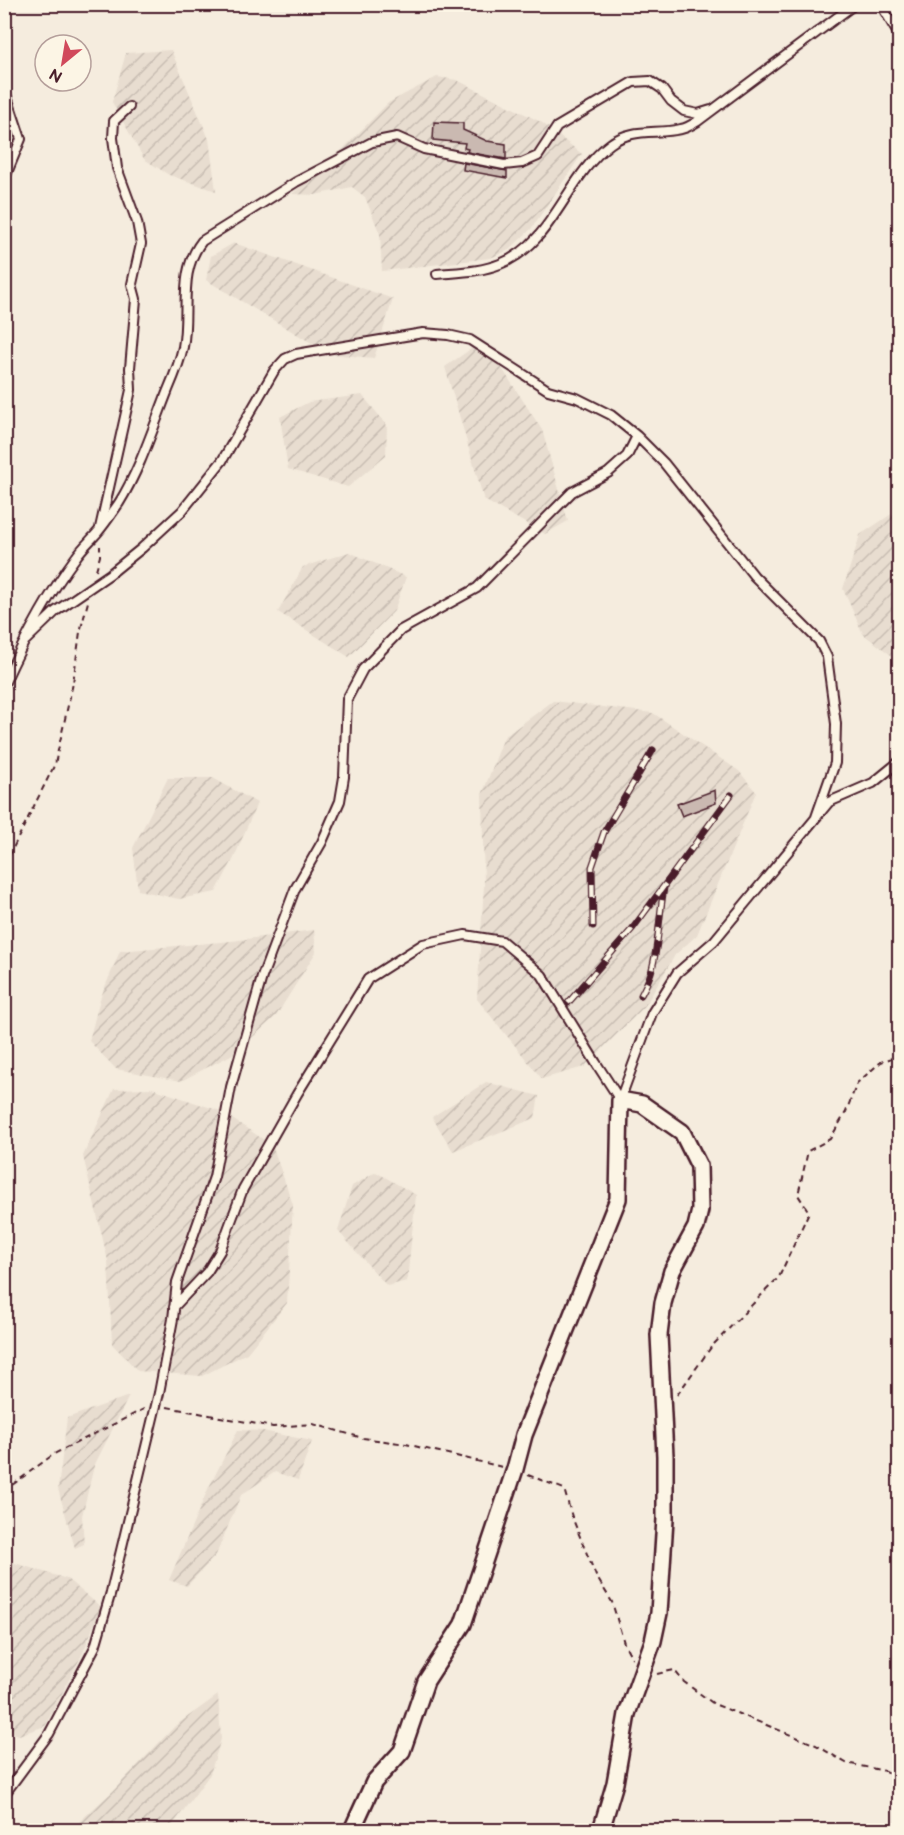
<svg xmlns="http://www.w3.org/2000/svg" width="904" height="1835" viewBox="0 0 904 1835" font-family="'Balsamiq Sans',sans-serif">
<style>
.industrial{fill:url(#industrial-furrows)}
.building{fill:#cab9b1;stroke:#4a1f2b;stroke-width:1.5}
.lines{fill:none;stroke-linecap:round;stroke-linejoin:round}
.lane-casing{stroke:#4a1f2b;stroke-width:12}
.street-casing{stroke:#4a1f2b;stroke-width:20}
.path{stroke:#4a1f2b;stroke-width:2;stroke-dasharray:6 4.5;stroke-linecap:butt}
.lane{stroke:#fcf5e5;stroke-width:8}
.street{stroke:#fcf5e5;stroke-width:15}
.rail-casing{stroke:#4a1f2b;stroke-width:7}
.rail{stroke:#fcf5e5;stroke-width:4.5;stroke-dasharray:14;stroke-linecap:butt}
</style>
<defs>
<pattern id="industrial-furrows" width="10" height="10" patternUnits="userSpaceOnUse" patternTransform="scale(1.5)"><rect width="10" height="10" fill="#e8ddd0"/><path d="M-1 1l2-2M0 10L10 0M9 11l2-2" fill="none" stroke="#c8bdb3"/></pattern>
</defs>
<rect width="100%" height="100%" fill="#f5ecde"/>
<filter id="ink" filterUnits="userSpaceOnUse"><feTurbulence type="fractalNoise" baseFrequency=".0167" numOctaves="2"/><feDisplacementMap in="SourceGraphic" scale="12" xChannelSelector="R" yChannelSelector="G"/><feConvolveMatrix kernelMatrix="1 2 1 2 8 2 1 2 1" color-interpolation-filters="sRGB"/></filter>
<g filter="url(#ink)">
<path class="industrial" d="M 171,50 L 209,139 L 216,191 L 169,175 L 144,159 L 112,102 L 126,53 Z
M 437,77 L 457,80 L 541,122 L 582,154 L 531,229 L 509,250 L 490,258 L 382,271 L 380,234 L 365,197 L 352,187 L 315,195 L 292,194 L 344,148 L 388,103 Z
M 234,243 L 393,299 L 374,358 L 330,354 L 206,280 L 211,256 Z
M 475,346 L 494,356 L 542,430 L 568,521 L 545,534 L 484,500 L 445,367 Z
M 362,395 L 387,425 L 386,455 L 348,487 L 288,469 L 280,417 L 309,402 Z
M 899,509 L 899,661 L 863,634 L 843,589 L 860,535 Z
M 349,552 L 406,577 L 394,611 L 349,657 L 278,612 L 303,567 Z
M 553,701 L 653,713 L 739,771 L 756,792 L 697,935 L 675,955 L 645,1006 L 584,1067 L 542,1079 L 477,999 L 484,885 L 482,795 L 504,737 Z
M 168,778 L 213,778 L 257,803 L 234,858 L 216,892 L 179,899 L 138,890 L 133,848 Z
M 314,930 L 316,952 L 276,1016 L 235,1053 L 181,1081 L 116,1069 L 89,1041 L 100,999 L 120,951 L 232,941 Z
M 486,1082 L 539,1096 L 535,1118 L 453,1151 L 432,1117 Z
M 152,1088 L 220,1111 L 272,1145 L 293,1205 L 287,1303 L 247,1353 L 202,1376 L 138,1371 L 112,1344 L 108,1261 L 83,1156 L 114,1089 Z
M 376,1172 L 416,1195 L 407,1281 L 387,1286 L 338,1231 L 352,1186 Z
M 129,1396 L 94,1466 L 82,1516 L 84,1544 L 75,1548 L 58,1489 L 67,1418 Z
M 238,1430 L 263,1431 L 312,1441 L 298,1480 L 275,1472 L 241,1495 L 216,1555 L 187,1586 L 169,1580 L 208,1489 Z
M 5,1560 L 67,1579 L 101,1607 L 83,1653 L 45,1726 L 19,1735 L 5,1730 Z
M 218,1695 L 221,1739 L 210,1774 L 169,1830 L 70,1830 L 113,1791 L 175,1726 Z"/>
<path class="building" d="M 434,122 L 463,123 L 463,130 L 487,141 L 506,144 L 506,159 L 467,152 L 468,149 L 464,148 L 465,143 L 433,140 Z
M 464,163 L 507,171 L 507,178 L 463,170 Z
M 715,790 L 716,803 L 682,816 L 677,804 Z"/>
<g class="lines">
<defs>
<path id="lane" d="M 877,4 L 883,8 L 900,37
M 4,88 L 21,139 L 4,180
M 437,274 C 458,272 480,272 500,264 C 553,244 566,177 610,144 C 632,127 657,135 681,129 C 687,128 693,124 698,121 L 855,4
M 100,528 L 131,390 L 130,368 L 136,299 L 132,284 L 141,244 L 137,222 L 117,168 L 113,138 L 114,121 L 129,107
M 26,640 L 56,611 L 110,574 L 142,548 L 182,511 L 222,461 L 274,371 L 285,359 L 296,354 L 423,333 L 448,335 L 470,340 L 548,390 L 577,398 L 611,415 L 637,436 L 664,463 L 754,576 L 819,641 L 827,657 L 836,724 L 835,763 L 816,817
M 4,684 C 24,640 47,596 76,557 C 82,548 90,541 97,533 C 105,524 112,513 119,503 C 140,469 153,428 168,390 C 174,376 180,361 183,347 C 190,310 177,273 202,241 L 296,182 L 372,142 L 397,137 L 424,149 L 504,165 L 522,163 L 538,156 L 557,127 L 633,82 L 650,81 L 662,89 L 671,101 L 684,111 L 698,114 L 711,110
M 620,1100 L 652,1013 L 677,973 L 714,941 L 829,802 L 873,783 L 900,761
M 174,1307 L 207,1272 L 220,1251 L 243,1189 L 297,1094 L 368,979 L 423,944 L 465,935 L 502,941 L 542,975 L 596,1063 L 620,1100
M 4,1795 L 49,1734 L 95,1647 L 111,1592 L 159,1393 L 173,1319 L 177,1282 L 214,1177 L 231,1087 L 262,977 L 295,889 L 322,842 L 340,801 L 344,777 L 347,699 L 363,669 L 401,630 L 477,588 L 572,492 L 608,473 L 627,456 L 637,436"/>
<path id="street" d="M 352,1830 L 374,1782 L 402,1751 L 426,1681 L 463,1624 L 515,1469 L 524,1435 L 618,1199 L 620,1100 L 642,1104 L 682,1132 L 699,1166 L 700,1210 L 696,1227 L 672,1271 L 663,1303 L 659,1335 L 665,1456 L 665,1519 L 659,1613 L 653,1641 L 627,1714 L 615,1783 L 601,1830"/>
</defs>
<use href="#lane" class="lane-casing"/>
<use href="#street" class="street-casing"/>
<path class="path" d="M 96,570 L 100,556 L 100,546
M 4,866 L 55,764 L 73,683 L 80,632 L 88,602
M 677,1395 L 712,1346 L 779,1277 L 809,1212 L 798,1195 L 808,1151 L 830,1139 L 846,1112 L 857,1083 L 881,1062 L 900,1055
M 167,1407 L 273,1427 L 313,1424 L 363,1438 L 406,1444 L 502,1467
M 528,1475 L 564,1489 L 572,1517 L 596,1576 L 612,1602 L 624,1643 L 632,1658
M 4,1491 L 54,1454 L 144,1409
M 657,1674 L 674,1670 L 684,1682 L 714,1704 L 816,1745 L 846,1763 L 885,1771 L 900,1780"/>
<use href="#lane" class="lane"/>
<use href="#street" class="street"/>
<defs>
<path id="rail" d="M 593,926 L 592,867 L 604,832 L 653,750
M 641,995 C 645,987 650,978 652,969 C 659,942 659,915 664,888
M 568,1003 L 633,928 L 731,795"/>
</defs>
<use href="#rail" class="rail-casing"/>
<use href="#rail" class="rail"/>
</g>
</g>
<rect width="904" height="1835" fill="none" stroke="#fcf5e5" stroke-width="24"/>
<rect x="12" y="12" width="880" height="1811" fill="none" stroke="#4a1f2b" stroke-width="2" filter="url(#ink)"/>
<g transform="translate(63 63) rotate(210)"><circle r="28" fill="#fcf5e5" stroke="#b59f9b" stroke-width="1.5"/>
<path d="M0-4.5L10 22L0 15L-10 22Z" fill="#d1495b"/>
<text y="-9" font-size="16" font-weight="bold" text-anchor="middle" fill="#4a1f2b">N</text>
</g>
</svg>
